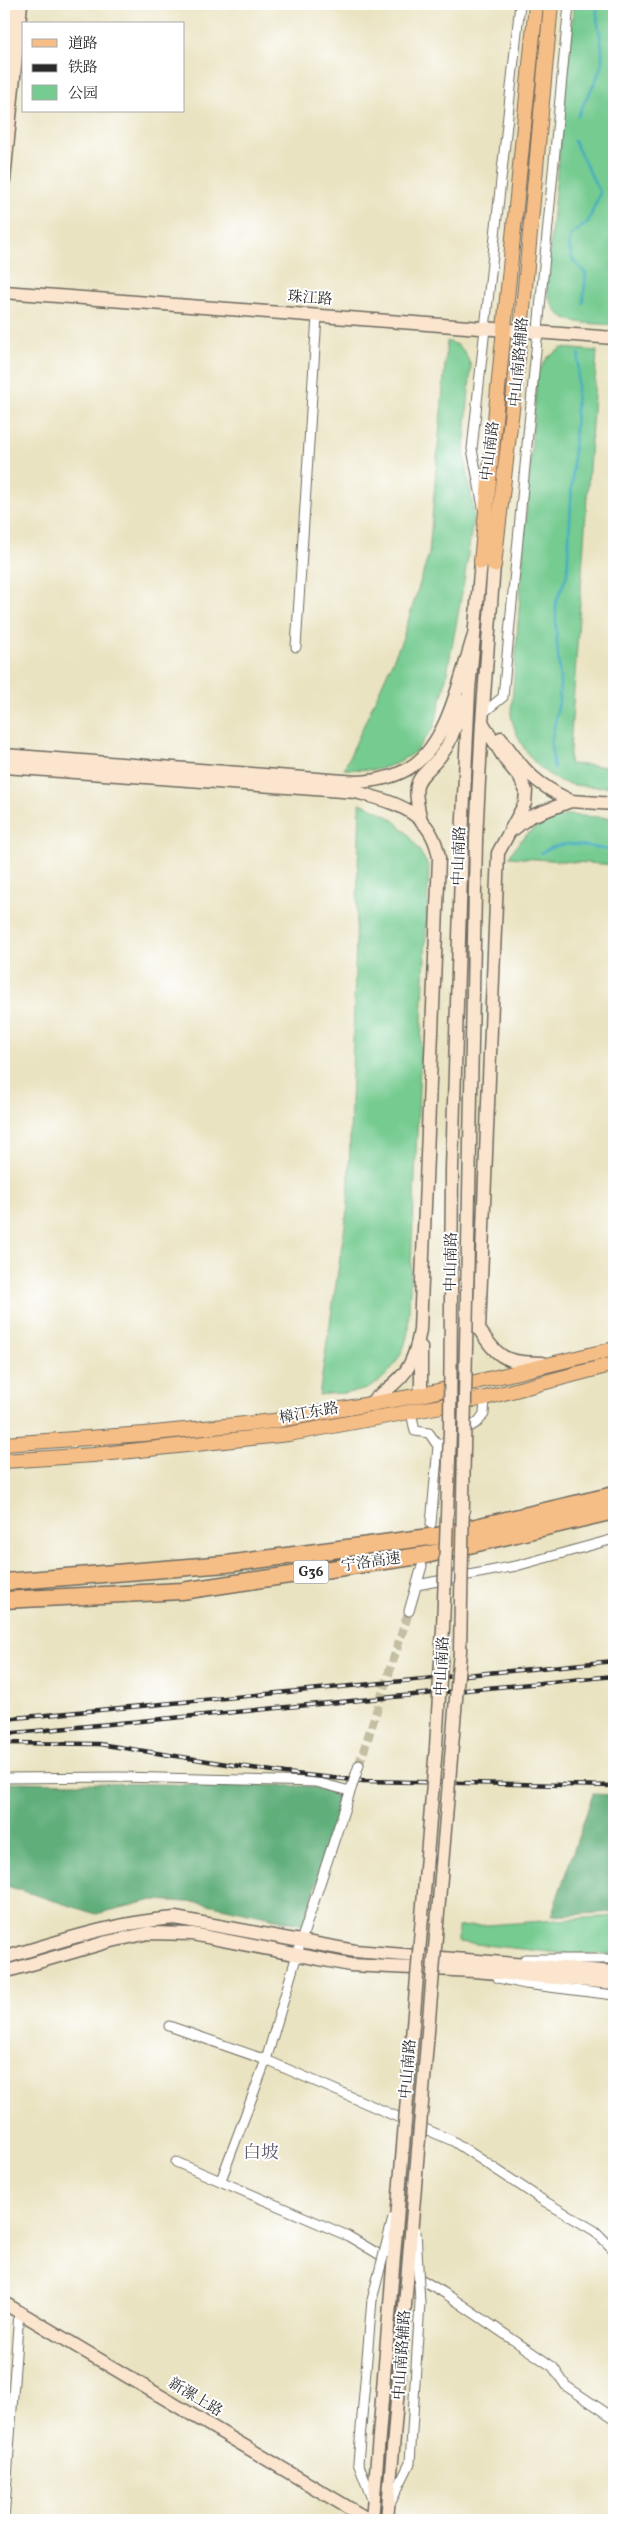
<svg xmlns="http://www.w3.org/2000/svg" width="618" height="2524" viewBox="0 0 618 2524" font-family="Vollkorn,'Noto Serif SC',serif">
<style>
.green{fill:#75cb90;stroke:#507b5e}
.forest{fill:#60af7a;stroke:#466d52}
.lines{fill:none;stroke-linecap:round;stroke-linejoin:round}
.stream{stroke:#42aac2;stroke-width:2.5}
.street-tunnel{stroke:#c4bea3;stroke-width:9;stroke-dasharray:9 4.5;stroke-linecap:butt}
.street-casing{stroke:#6e6b60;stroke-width:11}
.secondary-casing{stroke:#6e6b60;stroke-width:15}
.primary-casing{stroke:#6e6b60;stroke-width:16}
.highway-casing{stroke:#6e6b60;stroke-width:19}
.street{stroke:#fff;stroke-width:9}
.secondary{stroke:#fbe5cf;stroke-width:12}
.primary{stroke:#f6be87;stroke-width:14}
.highway{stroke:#f6be87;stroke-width:16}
.rail-casing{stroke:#2b2b2b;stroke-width:4.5}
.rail{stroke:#fff;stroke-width:2.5;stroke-dasharray:8;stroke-linecap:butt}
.street-bridge-casing{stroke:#6e6b60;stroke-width:11;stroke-linecap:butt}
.secondary-bridge-casing{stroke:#6e6b60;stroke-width:15;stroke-linecap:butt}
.street-bridge{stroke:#fff;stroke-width:9}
.secondary-bridge{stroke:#fbe5cf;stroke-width:12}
.labels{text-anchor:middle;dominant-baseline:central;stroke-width:4;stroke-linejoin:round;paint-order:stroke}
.shield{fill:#fff;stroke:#6b6b6b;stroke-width:1}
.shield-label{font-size:14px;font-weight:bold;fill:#2b2b2b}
.street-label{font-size:15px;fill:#2b2b2b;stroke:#fff}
.quarter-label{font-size:18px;fill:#625c70;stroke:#fff}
</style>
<rect width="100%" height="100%" fill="#fff"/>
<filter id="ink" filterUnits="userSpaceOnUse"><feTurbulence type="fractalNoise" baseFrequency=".02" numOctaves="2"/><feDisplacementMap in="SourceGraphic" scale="10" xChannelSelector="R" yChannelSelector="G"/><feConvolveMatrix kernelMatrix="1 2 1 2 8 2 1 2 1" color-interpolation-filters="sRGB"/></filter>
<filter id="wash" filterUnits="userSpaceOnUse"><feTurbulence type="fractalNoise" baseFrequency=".0096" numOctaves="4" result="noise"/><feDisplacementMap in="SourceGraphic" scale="20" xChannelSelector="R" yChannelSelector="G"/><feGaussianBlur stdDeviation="1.12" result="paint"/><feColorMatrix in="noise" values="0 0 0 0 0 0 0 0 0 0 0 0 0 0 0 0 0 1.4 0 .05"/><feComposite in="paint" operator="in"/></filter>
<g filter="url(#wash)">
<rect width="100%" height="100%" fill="#eae3c1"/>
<path class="green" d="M 574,4 L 614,4 L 614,325 C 577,322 552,327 546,283 Z
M 447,341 L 458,345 L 464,351 L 471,366 L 464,451 L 474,513 L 464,582 L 445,684 L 434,727 L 415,752 L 395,764 L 376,770 L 344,769 L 402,640 L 429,554 Z
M 562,348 L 597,351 L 569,764 L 614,767 L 614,787 C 598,786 575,788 560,781 C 533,768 517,743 511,715 L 537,374 L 547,358 Z
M 360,803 C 401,819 407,830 429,867 L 408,1332 C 404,1355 388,1380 366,1389 C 353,1394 333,1393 319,1395 L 348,1206 Z
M 567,815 L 614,818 L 614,865 L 509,857 C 523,833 540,822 567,815 Z
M 614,1916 L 614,1954 L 567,1954 L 458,1942 L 458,1927 Z"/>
<path class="forest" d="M 4,1782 L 310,1786 L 337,1794 L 343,1802 L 303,1925 L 203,1903 L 153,1900 L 96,1914 L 4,1885 Z
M 593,1794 L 614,1795 L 614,1912 L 551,1916 Z"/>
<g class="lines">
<path class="stream" d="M 578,116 C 584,100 600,78 602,62 C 604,42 595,23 597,4
M 574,141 L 600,193 L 588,222 L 571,235 L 569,246 L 573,260 L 586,274 L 583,303
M 554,769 L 551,744 L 559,701 L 560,680 L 556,631 L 556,602 L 567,575 L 579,354
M 541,853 C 570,836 584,848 614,850"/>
</g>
</g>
<g filter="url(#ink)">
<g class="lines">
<path class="street-tunnel" d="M 359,1765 L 409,1611"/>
<defs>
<path id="street" d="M 483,507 L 472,449 L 520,4
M 296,647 L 317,316
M 483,713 L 503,697 L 569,4
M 411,1412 L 415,1431 L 429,1433 L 438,1446 L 478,1422 L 484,1414 L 485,1398
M 431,1524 L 438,1446
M 417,1585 L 516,1566 L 614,1539
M 409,1611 L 422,1566
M 356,1774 L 359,1765
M 4,1778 L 120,1777 L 316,1782 L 350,1791
M 525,1959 L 614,1959
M 498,1978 L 525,1984 L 614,1995
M 169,2026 L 266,2060 L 453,2141 L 544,2201 L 595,2231 L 614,2250
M 176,2162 L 348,2236 L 446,2294 L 553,2367 L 566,2386 L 614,2418
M 221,2180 L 266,2060 L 301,1941 L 352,1786
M 372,2499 L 358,2463 L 372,2300
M 391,2502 L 410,2463 L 420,2303
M 4,2520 L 19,2312"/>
<path id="secondary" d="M 4,60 L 10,4
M 4,180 L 21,4
M 4,292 L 614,338
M 482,722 L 506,761 L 520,778 L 526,791 L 525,803 L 498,853 L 479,1329 C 499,1360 506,1362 543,1363
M 501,738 C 524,771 534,783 571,801 L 529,817 L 514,829
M 4,755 L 357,782 C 375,781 397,777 412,766 C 448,743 461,674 474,635
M 4,767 L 356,792 C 395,803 432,811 439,858 L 420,1330 C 413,1372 402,1378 370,1403
M 571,801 L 614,804
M 421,820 C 408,770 424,782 446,748 C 454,734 459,715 465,700
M 462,839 L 469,690 L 481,562
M 476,839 L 482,722 L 494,565
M 421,1347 L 421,1395
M 4,1958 C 60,1941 116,1922 175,1918 L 355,1951 L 614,1972
M 4,1972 L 107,1942 L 149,1933 L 192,1934 L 350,1965 L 474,1971 L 614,1983
M 4,2303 L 369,2520
M 372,2520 L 390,2304
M 387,2520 L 405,2305"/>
<path id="primary" d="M 481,562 L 536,4
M 494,565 L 521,331 L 551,4
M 4,1444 L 144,1434 L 274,1421 L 421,1395 L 614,1349
M 4,1461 L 93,1455 L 289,1434 L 485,1398 L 614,1364"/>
<path id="highway" d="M 4,1582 L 226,1564 L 437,1536 L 614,1495
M 4,1600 L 182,1591 L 426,1555 L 614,1511"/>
</defs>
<use href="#street" class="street-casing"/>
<use href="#secondary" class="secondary-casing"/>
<use href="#primary" class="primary-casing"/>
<use href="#highway" class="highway-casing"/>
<use href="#street" class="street"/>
<use href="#secondary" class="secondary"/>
<use href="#primary" class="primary"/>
<use href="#highway" class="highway"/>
<defs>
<path id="rail" d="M 4,1719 L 614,1661
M 4,1734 L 614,1676
M 4,1743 L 99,1744 L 285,1773 L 363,1781 L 614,1786"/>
</defs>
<use href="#rail" class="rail-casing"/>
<use href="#rail" class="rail"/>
<defs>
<path id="street-bridge" d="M 352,1786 L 356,1774
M 416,2231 L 420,2303
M 372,2300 L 393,2218"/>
<path id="secondary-bridge" d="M 390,2304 L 436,1747 L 443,1628 L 450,1431 L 452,1169 L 462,839
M 405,2305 L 460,1651 L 476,839"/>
</defs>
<use href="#street-bridge" class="street-bridge-casing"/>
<use href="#secondary-bridge" class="secondary-bridge-casing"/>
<use href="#street-bridge" class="street-bridge"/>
<use href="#secondary-bridge" class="secondary-bridge"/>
</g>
</g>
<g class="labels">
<rect class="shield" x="293.5" y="1560.5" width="35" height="23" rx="4"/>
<g class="shield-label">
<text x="311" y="1572">G36</text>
</g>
<g class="street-label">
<text transform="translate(310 299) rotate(4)">珠江路</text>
<text transform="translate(520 362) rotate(-85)">中山南路辅路</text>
<text transform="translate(491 451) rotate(-83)">中山南路</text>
<text transform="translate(460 856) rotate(-88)">中山南路</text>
<text transform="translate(452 1262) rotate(-89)">中山南路</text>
<text transform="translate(309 1414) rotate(-10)">樟江东路</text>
<text transform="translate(371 1563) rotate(-8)">宁洛高速</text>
<text transform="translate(443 1666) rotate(-87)">中山南路</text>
<text transform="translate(409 2069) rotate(-85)">中山南路</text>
<text transform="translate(403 2355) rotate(-86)">中山南路辅路</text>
<text transform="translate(195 2398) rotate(31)">新漯上路</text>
</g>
<g class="quarter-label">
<text x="261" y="2153">白坡</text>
</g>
</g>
<rect width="618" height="2524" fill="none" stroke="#fff" stroke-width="20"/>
<rect x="22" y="22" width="162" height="90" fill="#ffffff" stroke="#aaaaaa"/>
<rect x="32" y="39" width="25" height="8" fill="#f6be87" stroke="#aaaaaa"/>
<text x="68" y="48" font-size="15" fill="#2b2b2b">道路</text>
<rect x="32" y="64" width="25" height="8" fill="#2b2b2b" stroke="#aaaaaa"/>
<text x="68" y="72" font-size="15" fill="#2b2b2b">铁路</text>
<rect x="32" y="85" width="25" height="15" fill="#75cb90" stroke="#aaaaaa"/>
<text x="68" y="98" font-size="15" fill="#2b2b2b">公园</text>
</svg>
